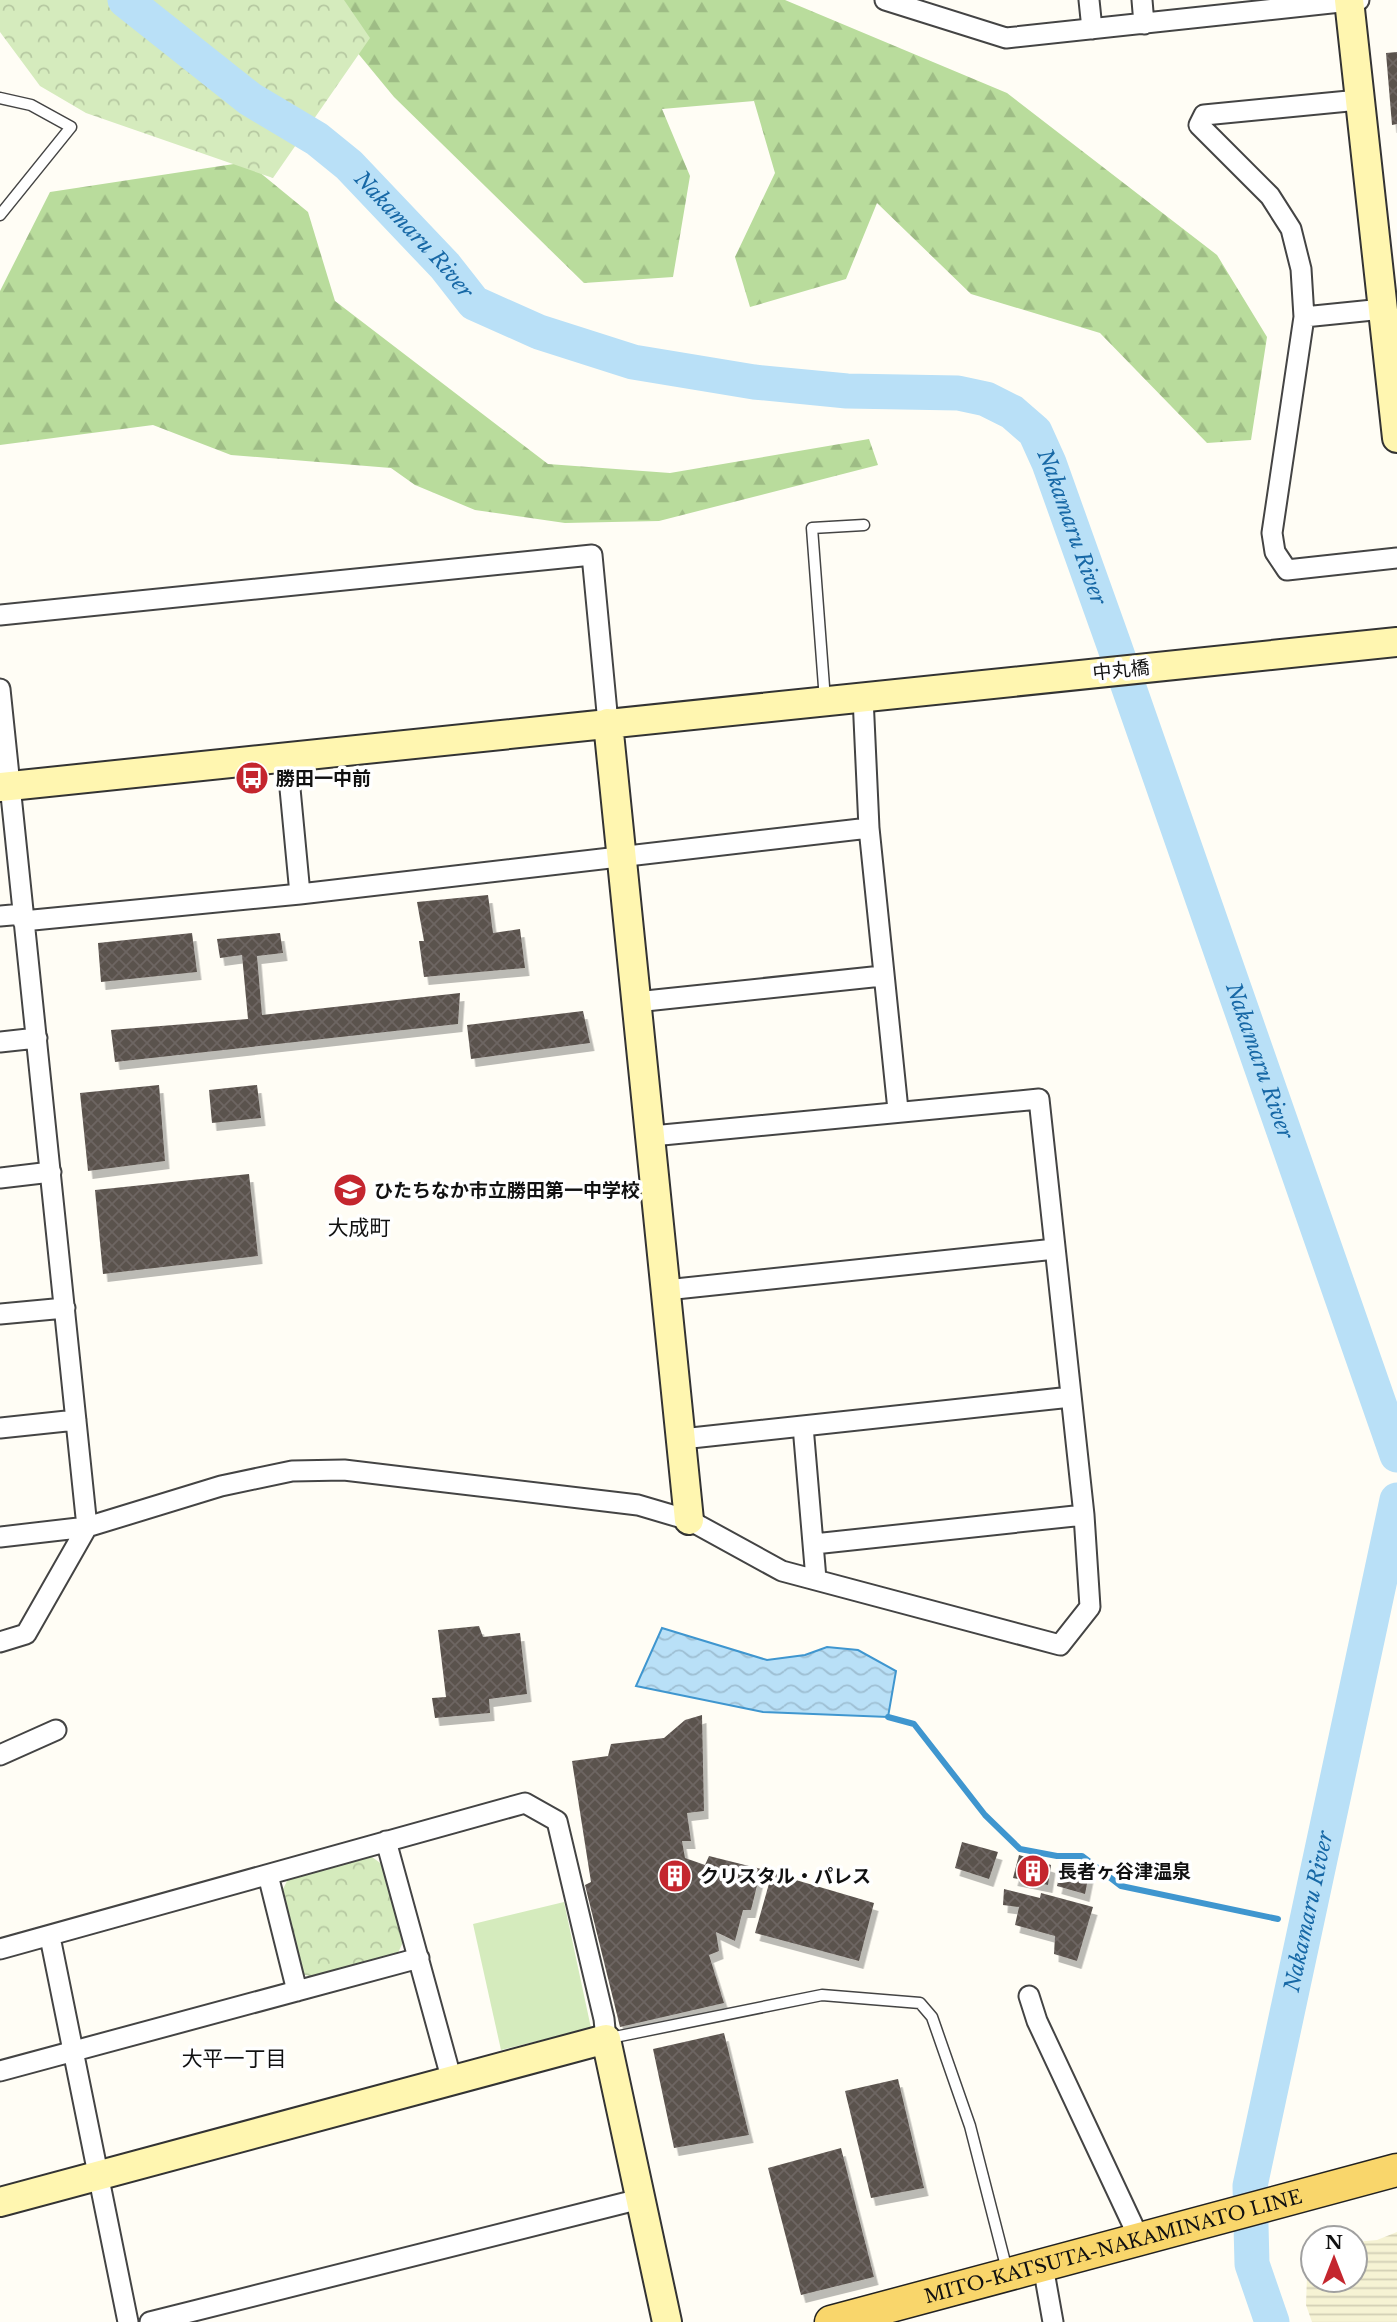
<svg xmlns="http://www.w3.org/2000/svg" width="1397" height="2322" viewBox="0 0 1397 2322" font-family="'Libre Baskerville','Noto Sans JP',serif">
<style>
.farmland{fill:url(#farmland-rules)}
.grass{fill:#d5ebbd}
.forest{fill:url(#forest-firs)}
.park{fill:url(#park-crowns)}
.water{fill:url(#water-waves);stroke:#3f96cf;stroke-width:2}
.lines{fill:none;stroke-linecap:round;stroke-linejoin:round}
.stream{stroke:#3f96cf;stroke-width:6}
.river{stroke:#b9e0f7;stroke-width:35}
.building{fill:url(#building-cross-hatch);filter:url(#shadow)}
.lane-casing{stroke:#444;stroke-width:13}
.street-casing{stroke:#444;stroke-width:23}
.secondary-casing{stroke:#333;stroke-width:32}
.primary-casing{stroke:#222;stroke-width:35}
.lane{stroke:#fff;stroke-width:10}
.street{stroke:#fff;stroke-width:19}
.secondary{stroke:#fff6b0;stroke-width:28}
.primary{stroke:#f9d66b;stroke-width:32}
.labels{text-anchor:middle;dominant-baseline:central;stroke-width:7;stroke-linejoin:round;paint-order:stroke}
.street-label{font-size:19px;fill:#111;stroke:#fff}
.poi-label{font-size:19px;font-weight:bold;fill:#111;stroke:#fff;text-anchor:start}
.water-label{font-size:21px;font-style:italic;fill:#1768a6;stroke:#fff}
.neighbourhood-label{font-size:21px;fill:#111;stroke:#fff}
</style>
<defs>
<pattern id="farmland-rules" width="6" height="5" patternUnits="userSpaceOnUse" patternTransform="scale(1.75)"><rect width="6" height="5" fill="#f6f3d4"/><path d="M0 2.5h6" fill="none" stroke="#d2cfb5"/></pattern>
<pattern id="forest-firs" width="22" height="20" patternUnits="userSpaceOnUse" patternTransform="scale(1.75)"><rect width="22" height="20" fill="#b9dc9c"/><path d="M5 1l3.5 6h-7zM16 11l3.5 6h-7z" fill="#9ebc85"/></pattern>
<pattern id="park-crowns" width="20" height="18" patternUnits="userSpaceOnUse" patternTransform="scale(1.75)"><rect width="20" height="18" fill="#d5ebbd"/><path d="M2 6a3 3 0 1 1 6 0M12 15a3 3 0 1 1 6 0" fill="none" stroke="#b6c8a1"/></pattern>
<pattern id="water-waves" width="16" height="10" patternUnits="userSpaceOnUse" patternTransform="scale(1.75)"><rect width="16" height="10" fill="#b9e0f7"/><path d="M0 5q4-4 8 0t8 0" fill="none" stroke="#9ebfd3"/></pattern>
<pattern id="building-cross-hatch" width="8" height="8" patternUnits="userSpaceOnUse" patternTransform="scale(1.75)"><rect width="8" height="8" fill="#5a524d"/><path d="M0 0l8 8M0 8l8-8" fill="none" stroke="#6d6662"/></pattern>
<filter id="shadow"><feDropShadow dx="4.5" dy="8" stdDeviation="0" flood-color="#0004"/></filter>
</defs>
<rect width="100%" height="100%" fill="#fffdf5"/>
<path class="farmland" d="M 1397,2232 L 1397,2322 L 1312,2322 L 1306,2305 L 1308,2247 L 1313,2246 L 1313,2280 L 1355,2280 L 1355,2242 L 1377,2240 Z"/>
<path class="grass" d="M 564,1902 L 591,2028 L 501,2050 L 473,1924 Z"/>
<path class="forest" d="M 314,0 L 785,0 L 1007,93 L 1217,255 L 1267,337 L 1251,440 L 1207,443 L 1100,333 L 971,294 L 877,203 L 846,279 L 750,307 L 735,257 L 775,173 L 754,101 L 662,109 L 690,176 L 673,277 L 584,283 L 394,97 Z
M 247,162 L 308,212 L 335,301 L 548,464 L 670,473 L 869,439 L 878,465 L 659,521 L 565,523 L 475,510 L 415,485 L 391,468 L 231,455 L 153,425 L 0,445 L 0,291 L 50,192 Z"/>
<path class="park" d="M 0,0 L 344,0 L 370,38 L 273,178 L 86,113 L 40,86 L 0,32 Z
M 372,1857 L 383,1865 L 404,1940 L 397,1955 L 314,1977 L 301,1974 L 281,1893 L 288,1879 Z"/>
<path class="water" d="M 662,1628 L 767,1660 L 805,1655 L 827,1647 L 858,1650 L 896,1671 L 888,1717 L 763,1712 L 636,1686 Z"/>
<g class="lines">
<path class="stream" d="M 888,1717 L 914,1724 L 985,1815 L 1020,1849 L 1057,1856 L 1082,1856 L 1121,1886 L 1278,1919"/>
<g class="river">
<path id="s1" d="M 125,0 L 250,99 L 317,139 L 349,165 L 445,266 L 474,303 L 539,332 L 633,362 L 754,382 L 847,391 L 958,393 L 986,399 L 1012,412 L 1035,432 L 1049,463 L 1114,645 L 1397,1455"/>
<path id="s2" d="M 1272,2322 L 1252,2264 L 1250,2186 L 1397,1500"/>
</g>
</g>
<path class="building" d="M 1397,52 L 1397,124 L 1392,125 L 1386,53 Z
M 488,895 L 493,933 L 520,929 L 525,968 L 424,977 L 419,941 L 424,941 L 417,902 Z
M 192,933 L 197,972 L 101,982 L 98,943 Z
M 280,933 L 283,953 L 257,956 L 262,1015 L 460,993 L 458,1024 L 115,1062 L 111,1030 L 248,1019 L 242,955 L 220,958 L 217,939 Z
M 583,1011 L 590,1043 L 471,1059 L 467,1025 Z
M 159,1085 L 165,1161 L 88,1171 L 80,1093 Z
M 257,1085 L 261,1118 L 212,1123 L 209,1090 Z
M 249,1174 L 258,1256 L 103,1274 L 95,1190 Z
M 479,1626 L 483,1637 L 520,1633 L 527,1694 L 489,1699 L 490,1713 L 435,1718 L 432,1698 L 446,1697 L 438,1630 Z
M 702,1715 L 704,1811 L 687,1813 L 691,1841 L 682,1841 L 685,1858 L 705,1865 L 709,1856 L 761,1869 L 751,1910 L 743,1910 L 735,1941 L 716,1932 L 719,1951 L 709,1955 L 724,2003 L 620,2027 L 585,1885 L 591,1882 L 572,1761 L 608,1756 L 611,1744 L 664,1738 L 685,1720 Z
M 962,1842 L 998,1852 L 989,1879 L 955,1868 Z
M 1019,1855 L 1051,1865 L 1048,1885 L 1013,1878 Z
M 1061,1869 L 1089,1874 L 1085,1894 L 1057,1886 Z
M 772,1873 L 874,1903 L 859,1961 L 755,1933 Z
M 1004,1889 L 1040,1898 L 1041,1893 L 1093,1907 L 1077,1961 L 1054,1954 L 1055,1936 L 1015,1925 L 1019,1907 L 1003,1905 Z
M 724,2033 L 749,2135 L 674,2148 L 653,2049 Z
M 898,2079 L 924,2188 L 871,2198 L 845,2091 Z
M 841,2148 L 874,2277 L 801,2295 L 768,2168 Z"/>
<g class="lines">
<defs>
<path id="lane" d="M 0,98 L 31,105 L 71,127 L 0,215
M 825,700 L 812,528 L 864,525
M 610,2038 L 822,1995 L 920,2003 L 932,2017 L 970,2126 L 1007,2270"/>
<path id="street" d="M 885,0 L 1006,38 L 1359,0
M 1089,0 L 1092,29
M 1142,0 L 1144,24
M 1359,100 L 1204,115 L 1199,125 L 1270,196 L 1291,229 L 1301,269 L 1304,317 L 1272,533 L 1275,552 L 1287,570 L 1397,558
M 1304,317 L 1383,309
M 0,615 L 592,555 L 608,723
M 0,689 L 87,1527 L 26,1634 L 0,1642
M 863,697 L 869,828 L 898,1110
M 287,757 L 300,894
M 0,916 L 23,914
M 23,921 L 300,894 L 869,828
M 636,1002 L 882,976
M 0,1042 L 37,1038
M 0,1178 L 51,1172
M 666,1290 L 1055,1249
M 0,1314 L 65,1308
M 803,1426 L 816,1579
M 0,1428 L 76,1420
M 682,1439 L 1071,1397
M 0,1537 L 87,1527 L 221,1486 L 292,1471 L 344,1470 L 638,1505 L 689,1520 L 782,1571 L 1060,1645 L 1090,1607 L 1084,1515 L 1039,1099 L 652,1136
M 814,1544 L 1084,1515
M 0,1755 L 56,1730
M 386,1841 L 452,2081
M 268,1875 L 297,1991
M 50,1937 L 128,2322
M 0,1949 L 525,1803 L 557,1821 L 604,2019 L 606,2039
M 1029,1996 L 1037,2021 L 1139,2238
M 0,2071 L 419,1958
M 1043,2266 L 1053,2322
M 150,2322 L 640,2199"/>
<path id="secondary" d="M 1349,0 L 1397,438
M 608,723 L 689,1520
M 0,787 L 1397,642
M 0,2202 L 606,2039 L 667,2322"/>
<g id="primary">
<path id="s3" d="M 831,2322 L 1397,2170"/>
</g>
</defs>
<use href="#lane" class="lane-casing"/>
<use href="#street" class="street-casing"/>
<use href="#secondary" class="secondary-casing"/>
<use href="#primary" class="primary-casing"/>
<use href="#lane" class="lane"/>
<use href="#street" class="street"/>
<use href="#secondary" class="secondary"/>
<use href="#primary" class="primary"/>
</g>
<defs>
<symbol id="bus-disc" viewBox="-11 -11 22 22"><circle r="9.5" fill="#c4262e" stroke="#fff"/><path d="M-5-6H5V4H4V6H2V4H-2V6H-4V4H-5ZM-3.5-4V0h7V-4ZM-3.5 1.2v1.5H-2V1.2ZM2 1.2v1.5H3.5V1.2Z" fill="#fff"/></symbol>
<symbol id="school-disc" viewBox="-11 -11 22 22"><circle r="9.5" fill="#c4262e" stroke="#fff"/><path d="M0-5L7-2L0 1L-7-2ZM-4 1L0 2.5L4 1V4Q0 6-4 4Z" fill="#fff"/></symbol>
<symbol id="building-disc" viewBox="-11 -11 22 22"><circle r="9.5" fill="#c4262e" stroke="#fff"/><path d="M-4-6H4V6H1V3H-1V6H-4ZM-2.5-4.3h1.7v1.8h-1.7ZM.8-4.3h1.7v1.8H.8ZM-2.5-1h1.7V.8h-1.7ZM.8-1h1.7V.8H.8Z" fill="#fff"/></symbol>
</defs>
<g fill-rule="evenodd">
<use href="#bus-disc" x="233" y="759" width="38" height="38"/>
<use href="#school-disc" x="331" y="1171" width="38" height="38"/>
<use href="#building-disc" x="1014" y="1852" width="38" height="38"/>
<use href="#building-disc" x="656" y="1857" width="38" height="38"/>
</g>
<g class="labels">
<g class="street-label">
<text transform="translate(1121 670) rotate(-6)">中丸橋</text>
<text stroke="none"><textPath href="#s3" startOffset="292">MITO-KATSUTA-NAKAMINATO LINE</textPath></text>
</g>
<g class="poi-label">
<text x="276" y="778">勝田一中前</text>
<text x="374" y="1190">ひたちなか市立勝田第一中学校</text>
<text x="1058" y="1871">長者ヶ谷津温泉</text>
<text x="700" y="1876">クリスタル・パレス</text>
</g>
<g class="water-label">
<text stroke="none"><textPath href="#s1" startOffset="374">Nakamaru River</textPath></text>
<text stroke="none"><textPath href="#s1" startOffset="1152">Nakamaru River</textPath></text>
<text stroke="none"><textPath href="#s1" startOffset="1718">Nakamaru River</textPath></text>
<text stroke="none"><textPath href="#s2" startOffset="420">Nakamaru River</textPath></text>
</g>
<g class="neighbourhood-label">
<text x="359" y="1228">大成町</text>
<text x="234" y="2059">大平一丁目</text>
</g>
</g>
<g transform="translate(1334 2259)"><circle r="33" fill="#ffffff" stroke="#a0a0a0" stroke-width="2"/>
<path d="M0-5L12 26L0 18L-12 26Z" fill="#c4262e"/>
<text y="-10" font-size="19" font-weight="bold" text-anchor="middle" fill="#111111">N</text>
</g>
</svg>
